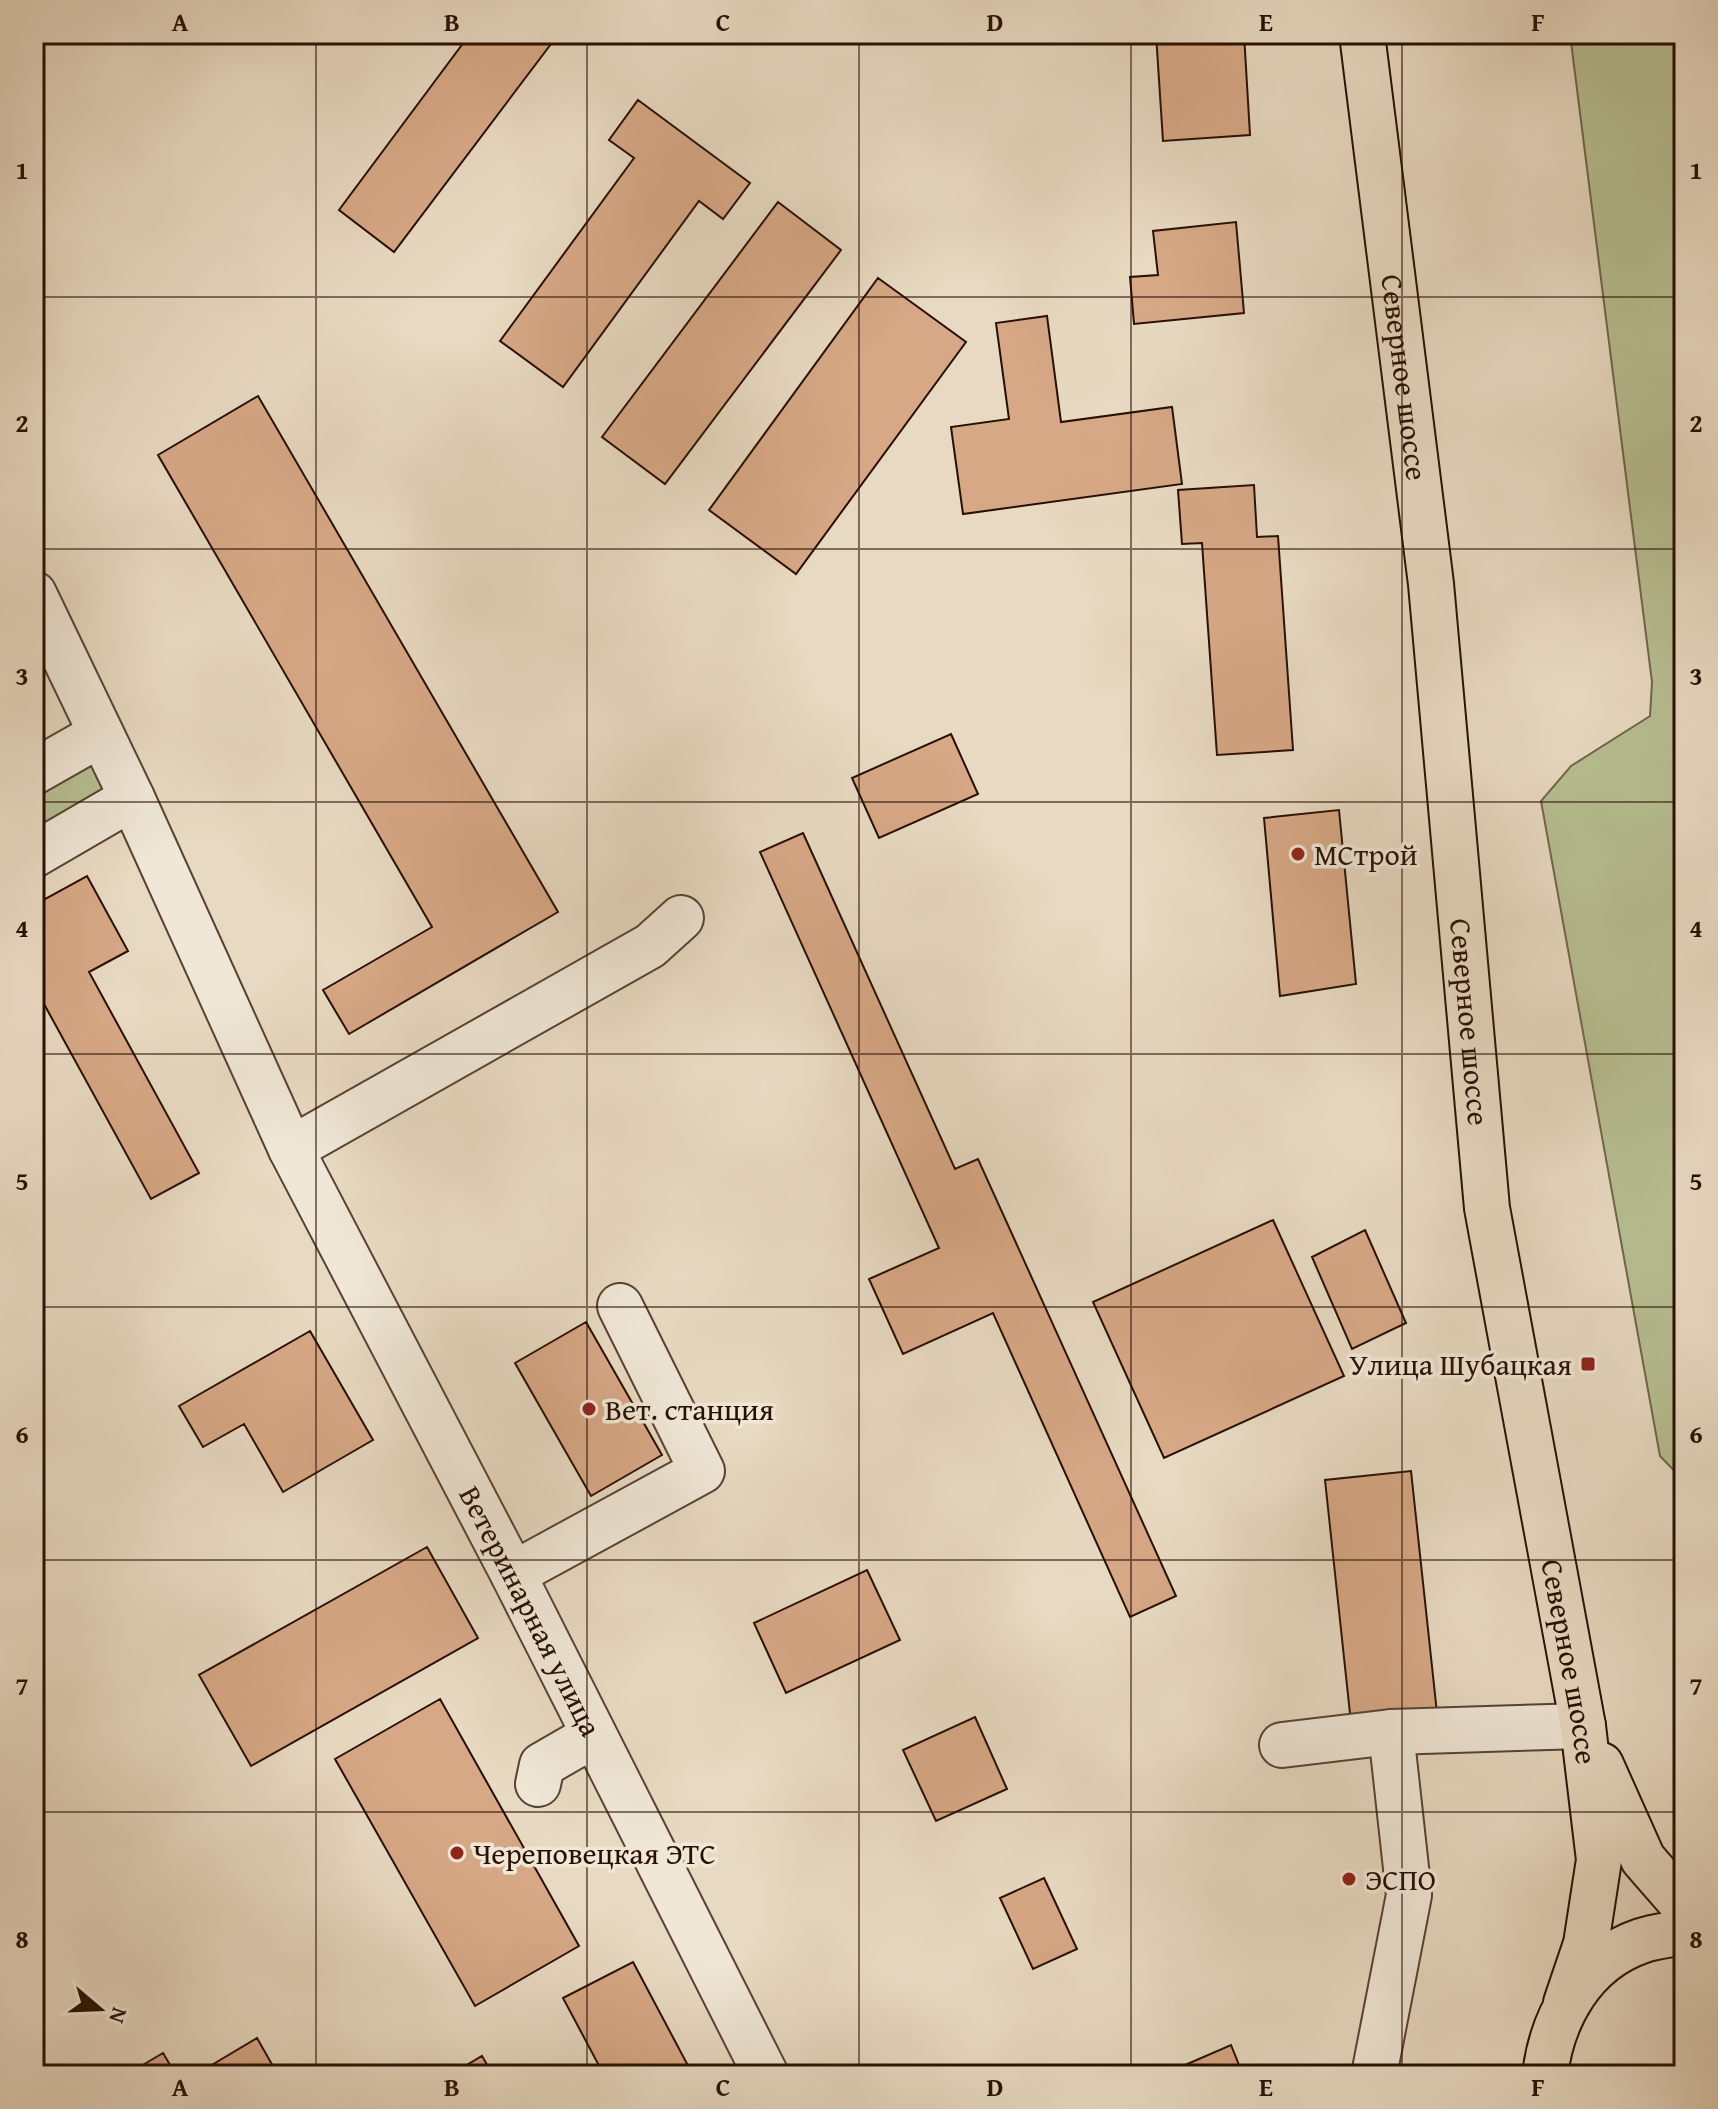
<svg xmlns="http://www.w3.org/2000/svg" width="1718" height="2109" viewBox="0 0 1718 2109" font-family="'Gentium Book Plus',serif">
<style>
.grass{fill:#b7bf92;stroke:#70674a;stroke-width:2}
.building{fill:#d7a886;stroke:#280f03;stroke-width:2}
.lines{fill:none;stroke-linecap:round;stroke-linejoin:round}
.minor-casing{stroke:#584233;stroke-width:48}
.major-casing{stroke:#280f03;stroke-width:48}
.minor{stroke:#f0e7d7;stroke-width:44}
.major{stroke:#e8dac2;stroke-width:44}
.grid{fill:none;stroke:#280f03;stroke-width:2;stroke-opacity:0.55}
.poi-dot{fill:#8f2418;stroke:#f0e7d7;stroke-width:3}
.labels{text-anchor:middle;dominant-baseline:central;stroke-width:7;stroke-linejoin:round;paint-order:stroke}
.street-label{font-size:30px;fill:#280f03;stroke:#f0e7d7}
.poi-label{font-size:30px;fill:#280f03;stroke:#f0e7d7;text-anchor:start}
.neatline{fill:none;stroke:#280f03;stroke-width:3}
.grid-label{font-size:26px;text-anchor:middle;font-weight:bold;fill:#280f03}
</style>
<rect width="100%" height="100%" fill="#e8dac2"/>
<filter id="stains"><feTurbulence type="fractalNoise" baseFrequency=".0025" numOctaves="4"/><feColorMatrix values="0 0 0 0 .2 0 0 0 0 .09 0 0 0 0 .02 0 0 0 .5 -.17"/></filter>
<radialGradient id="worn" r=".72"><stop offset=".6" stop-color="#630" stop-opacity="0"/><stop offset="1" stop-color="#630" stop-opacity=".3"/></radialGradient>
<path class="grass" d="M 1570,34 L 1684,34 L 1684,1481 L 1660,1456 L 1541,801 L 1571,766 L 1650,716 L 1652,682 Z
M 91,764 L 107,792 L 34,836 L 34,797 Z"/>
<path class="building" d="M 470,34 L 546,34 L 554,40 L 394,252 L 339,210 Z
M 1156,34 L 1244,34 L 1250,135 L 1163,141 Z
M 638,100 L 750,183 L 723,219 L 699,201 L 563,387 L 500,341 L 634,158 L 609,140 Z
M 778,202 L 841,250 L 665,484 L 602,437 Z
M 1236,222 L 1244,313 L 1134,324 L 1130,277 L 1158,275 L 1153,231 Z
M 878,278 L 966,342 L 796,574 L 709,510 Z
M 1047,316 L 1061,422 L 1172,407 L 1182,484 L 963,514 L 951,427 L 1009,419 L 996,323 Z
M 258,396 L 558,912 L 349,1034 L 323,990 L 432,927 L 158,455 Z
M 1254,485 L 1257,537 L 1278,536 L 1293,750 L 1217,755 L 1202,543 L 1182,544 L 1178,490 Z
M 951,734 L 978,794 L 879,838 L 852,778 Z
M 1339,810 L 1356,984 L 1280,996 L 1264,818 Z
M 803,833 L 955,1169 L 978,1159 L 1176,1596 L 1130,1617 L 993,1313 L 903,1354 L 869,1279 L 939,1248 L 760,852 Z
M 87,876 L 128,951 L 89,972 L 199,1173 L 151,1199 L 44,1004 L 34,1010 L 34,905 Z
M 1273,1220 L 1344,1376 L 1164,1458 L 1093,1302 Z
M 1365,1230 L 1406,1323 L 1352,1349 L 1312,1257 Z
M 586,1322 L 662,1455 L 591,1496 L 515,1363 Z
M 310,1331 L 373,1440 L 283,1492 L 244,1424 L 203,1447 L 179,1406 Z
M 1411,1471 L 1437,1713 L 1351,1723 L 1325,1480 Z
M 427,1547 L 478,1638 L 251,1766 L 199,1675 Z
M 867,1570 L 900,1640 L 786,1693 L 754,1623 Z
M 440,1699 L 579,1946 L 475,2006 L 335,1759 Z
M 975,1717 L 1007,1789 L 936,1821 L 903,1750 Z
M 1044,1878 L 1077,1949 L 1033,1969 L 1000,1898 Z
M 633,1962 L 693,2075 L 604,2075 L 563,1998 Z
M 257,2038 L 278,2075 L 195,2075 Z
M 1231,2045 L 1243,2075 L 1162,2075 Z
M 163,2053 L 176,2075 L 126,2075 Z
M 482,2056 L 493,2075 L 450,2075 Z"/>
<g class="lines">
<defs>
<g id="minor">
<path id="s1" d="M 34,594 L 132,798 L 291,1149 L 513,1574 L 766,2075"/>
<path d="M 34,772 L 101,734"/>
<path d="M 34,855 L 132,798"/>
<path d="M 291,1149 L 650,946 L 681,918"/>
<path d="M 513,1574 L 702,1471 L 620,1306"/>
<path d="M 1282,1745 L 1391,1732 L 1583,1726"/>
<path d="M 538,1784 L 542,1765 L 594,1735"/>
<path d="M 1374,2075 L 1409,1895 L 1391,1732"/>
</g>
<g id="major">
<path id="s2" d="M 1362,34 L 1431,584 L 1487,1208 L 1583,1726 L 1599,1860 L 1586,1944 L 1566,2003"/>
<path d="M 1601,1765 L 1643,1859 L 1684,1906"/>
<path d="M 1545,2075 C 1552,2017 1583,1961 1641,1941 C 1655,1936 1670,1935 1684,1932"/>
</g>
</defs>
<use href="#minor" class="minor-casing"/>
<use href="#major" class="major-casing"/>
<use href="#minor" class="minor"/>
<use href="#major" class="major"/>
</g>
<path class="grid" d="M 316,34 L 316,2075M 587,34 L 587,2075M 859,34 L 859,2075M 1131,34 L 1131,2075M 1402,34 L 1402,2075M 34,297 L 1684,297M 34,549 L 1684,549M 34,802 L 1684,802M 34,1054 L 1684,1054M 34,1307 L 1684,1307M 34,1560 L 1684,1560M 34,1812 L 1684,1812"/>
<g class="poi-dot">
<circle cx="1298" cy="854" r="8"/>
<rect x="1580" y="1356" width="16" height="16" rx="4"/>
<circle cx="589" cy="1409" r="8"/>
<circle cx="457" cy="1853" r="8"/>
<circle cx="1349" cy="1879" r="8"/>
</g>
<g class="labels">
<g class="street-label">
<text stroke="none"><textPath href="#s2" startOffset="346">Северное шоссе</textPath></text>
<text stroke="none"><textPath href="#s2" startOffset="994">Северное шоссе</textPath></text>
<text stroke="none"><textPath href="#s1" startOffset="1132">Ветеринарная улица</textPath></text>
<text stroke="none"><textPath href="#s2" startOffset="1642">Северное шоссе</textPath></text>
</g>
<g class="poi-label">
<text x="1314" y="854">МСтрой</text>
<text x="1572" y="1364" text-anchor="end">Улица Шубацкая</text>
<text x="605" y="1409">Вет. станция</text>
<text x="473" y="1853">Череповецкая ЭТС</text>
<text x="1365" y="1879">ЭСПО</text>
</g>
</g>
<rect width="1718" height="2109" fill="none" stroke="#e8dac2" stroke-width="88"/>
<g transform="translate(100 2009) rotate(109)" stroke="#f0e7d7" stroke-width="6" paint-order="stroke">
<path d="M0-6L14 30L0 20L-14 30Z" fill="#280f03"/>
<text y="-12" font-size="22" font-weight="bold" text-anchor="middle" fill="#280f03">N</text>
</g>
<rect x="44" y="44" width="1630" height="2021" class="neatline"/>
<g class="grid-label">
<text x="180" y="31">A</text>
<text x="452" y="31">B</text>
<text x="723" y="31">C</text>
<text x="995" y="31">D</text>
<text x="1266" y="31">E</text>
<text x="1538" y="31">F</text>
<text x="22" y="179">1</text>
<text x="1696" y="179">1</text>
<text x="22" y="432">2</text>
<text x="1696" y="432">2</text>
<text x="22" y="685">3</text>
<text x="1696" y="685">3</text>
<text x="22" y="937">4</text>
<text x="1696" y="937">4</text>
<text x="22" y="1190">5</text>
<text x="1696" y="1190">5</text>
<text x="22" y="1443">6</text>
<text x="1696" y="1443">6</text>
<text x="22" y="1695">7</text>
<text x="1696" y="1695">7</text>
<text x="22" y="1948">8</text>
<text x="1696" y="1948">8</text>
<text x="180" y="2096">A</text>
<text x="452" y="2096">B</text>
<text x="723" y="2096">C</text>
<text x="995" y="2096">D</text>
<text x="1266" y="2096">E</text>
<text x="1538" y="2096">F</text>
</g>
<rect width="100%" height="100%" filter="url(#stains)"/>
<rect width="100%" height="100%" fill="url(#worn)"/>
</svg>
